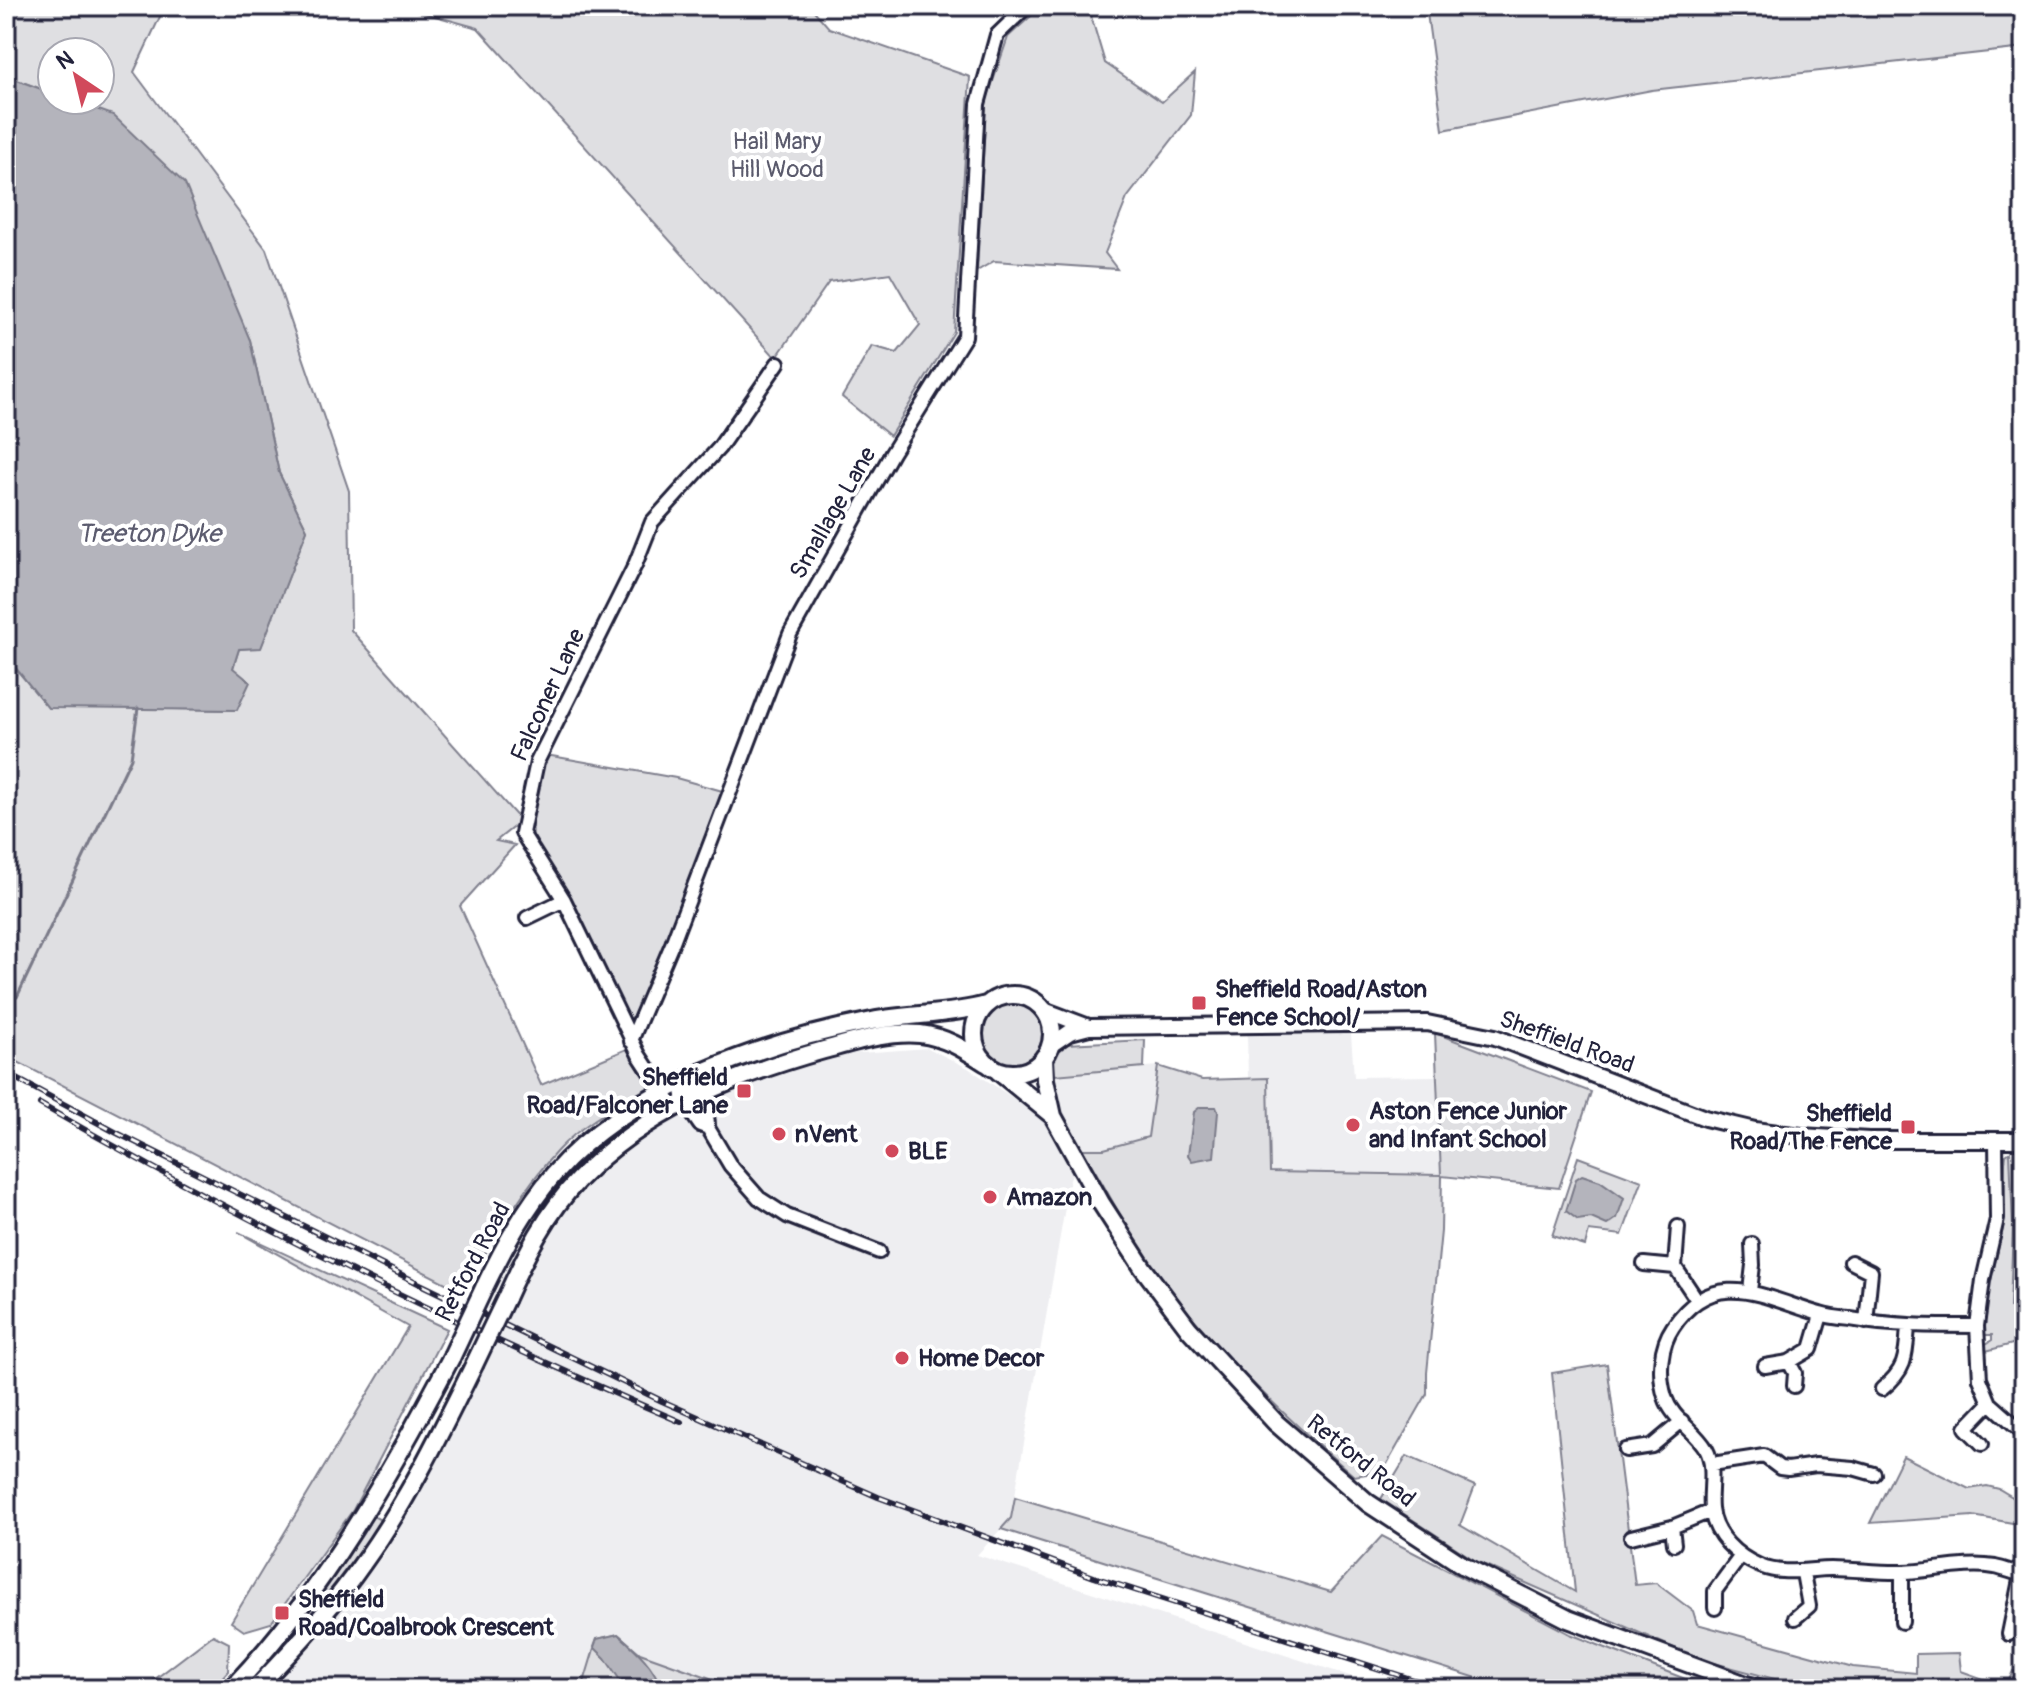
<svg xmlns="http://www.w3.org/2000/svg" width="2030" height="1695" viewBox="0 0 2030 1695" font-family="Pangolin,sans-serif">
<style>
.built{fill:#eeeef1}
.green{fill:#dfdfe2;stroke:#80808e;stroke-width:2}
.water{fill:#b4b4bc;stroke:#7a7a88;stroke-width:2}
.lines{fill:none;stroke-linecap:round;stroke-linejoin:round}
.stream{stroke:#7a7a88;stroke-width:3}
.minor-casing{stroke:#22223b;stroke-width:18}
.tertiary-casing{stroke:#22223b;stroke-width:20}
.secondary-casing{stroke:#22223b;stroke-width:22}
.minor{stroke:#fff;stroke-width:12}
.tertiary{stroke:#fff;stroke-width:14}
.secondary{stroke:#fff;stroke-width:16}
.rail-casing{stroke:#22223b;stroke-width:6}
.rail{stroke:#fff;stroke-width:3;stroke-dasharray:9;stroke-linecap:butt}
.secondary-bridge-casing{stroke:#22223b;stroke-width:22;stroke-linecap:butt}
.secondary-bridge{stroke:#fff;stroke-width:16}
.poi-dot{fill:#d1495b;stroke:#fff;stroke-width:3}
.labels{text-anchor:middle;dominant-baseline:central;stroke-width:8;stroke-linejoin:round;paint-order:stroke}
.park-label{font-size:24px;fill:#5b5b6d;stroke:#fff}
.street-label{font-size:24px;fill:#22223b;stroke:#fff}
.poi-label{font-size:24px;font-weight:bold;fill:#22223b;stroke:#fff;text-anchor:start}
.water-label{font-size:26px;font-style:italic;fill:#5c5c6f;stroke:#fff}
</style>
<rect width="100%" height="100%" fill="#fff"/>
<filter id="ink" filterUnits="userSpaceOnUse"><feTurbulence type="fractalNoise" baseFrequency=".0125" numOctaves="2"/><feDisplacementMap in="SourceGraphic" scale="16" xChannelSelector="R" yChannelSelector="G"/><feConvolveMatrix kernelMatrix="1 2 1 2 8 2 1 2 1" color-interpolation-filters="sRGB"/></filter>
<g filter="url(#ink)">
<path class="built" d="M 1351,1034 L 1354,1077 L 1436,1076 L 1441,1175 L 1269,1172 L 1268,1078 L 1248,1078 L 1247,1035 Z
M 928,1048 L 968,1068 L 1022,1104 L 1055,1075 L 1158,1066 L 1148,1137 L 1104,1149 L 1082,1149 L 1070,1179 L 1011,1518 L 977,1555 L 1390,1689 L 741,1689 L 640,1653 L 618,1634 L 582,1689 L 266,1689 L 383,1556 L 485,1364 L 558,1217 L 592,1175 L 643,1134 L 702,1102 L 774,1074 L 847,1054 Z
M 2010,1152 L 2024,1152 L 2024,1308 L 2010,1307 L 2013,1226 Z"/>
<path class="green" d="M 6,6 L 165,6 L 134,72 L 266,249 L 349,491 L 351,630 L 521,821 L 496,841 L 515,845 L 460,906 L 541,1085 L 627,1049 L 649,1087 C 618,1105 583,1123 558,1150 C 519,1192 493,1244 461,1291 L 6,1056 L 6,657 L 48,707 L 236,710 L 233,668 L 239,649 L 261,647 L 307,530 L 279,473 L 250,340 L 113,116 L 71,100 L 100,100 L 100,52 L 52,52 L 52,93 L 6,76 Z
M 399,6 L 810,6 L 829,28 L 970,77 L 954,332 L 890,436 L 842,397 L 872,346 L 897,353 L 920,325 L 890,273 L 829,282 L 776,358 L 478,28 Z
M 1042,6 L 1088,6 L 1105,63 L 1162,102 L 1195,72 L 1191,115 L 1127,198 L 1105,253 L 1117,269 L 994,261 L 977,271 L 986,102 L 1008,37 Z
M 1426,6 L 2024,6 L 2024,48 L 1652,90 L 1443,130 Z
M 546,755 L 676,778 L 726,792 L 634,1022 L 631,1022 L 622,1006 L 570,897 L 533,839 L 532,812 L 538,776 Z
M982 1034a30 30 0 1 1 60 0a30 30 0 1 1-60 0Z
M 1435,1033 L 1591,1092 L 1559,1188 L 1442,1176 L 1441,1231 L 1427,1373 L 1427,1394 L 1387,1464 L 1379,1472 L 1354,1476 C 1283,1415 1215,1350 1158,1274 C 1130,1237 1107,1189 1082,1149 L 1104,1149 L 1148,1137 L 1158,1066 L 1202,1080 L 1268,1078 L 1270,1172 L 1441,1175 Z
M 1145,1040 L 1144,1067 L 1055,1075 L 1053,1058 L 1066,1044 Z
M 2010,1152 L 2013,1226 L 2010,1307 L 2024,1308 L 2024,1341 L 1986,1351 L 1986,1344 L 1992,1340 L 1992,1335 L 1984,1335 L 1988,1293 L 2003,1228 L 2005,1163 L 2006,1155 Z
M 1578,1157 L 1642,1181 L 1622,1235 L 1589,1231 L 1585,1246 L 1552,1236 Z
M 238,1232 L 447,1329 L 353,1510 L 271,1623 L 244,1631 L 231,1622 L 408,1327 Z
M 1607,1364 L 1635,1585 L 1656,1583 L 1693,1611 L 1697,1624 L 1853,1667 L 1916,1673 L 1916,1654 L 1959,1653 L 1961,1671 L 2006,1687 L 2013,1671 L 2024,1674 L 2024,1689 L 1813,1689 L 1699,1659 L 1476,1561 L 1381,1499 L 1407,1456 L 1475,1486 L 1460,1525 L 1575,1592 L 1552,1373 Z
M 1903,1456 L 1969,1489 L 1987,1486 L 1999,1489 L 2024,1504 L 2024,1525 L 1973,1516 L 1870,1523 Z
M 1015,1497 L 1331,1592 L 1382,1536 L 1570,1634 L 1711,1689 L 1512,1689 L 1001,1529 L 1011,1518 Z
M 371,1515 L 379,1519 L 379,1525 L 316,1609 L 277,1653 L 272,1654 Z
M 618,1634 L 640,1653 L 741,1689 L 582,1689 L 597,1639 Z
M 213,1635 L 229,1643 L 228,1671 L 212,1689 L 142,1689 Z"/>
<path class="water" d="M 6,76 L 52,93 L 52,100 L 71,100 L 113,115 L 185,184 L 250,340 L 279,473 L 307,530 L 261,648 L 239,649 L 233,668 L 250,682 L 237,710 L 48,708 L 6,656 Z
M 1200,1107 L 1216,1107 L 1218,1112 L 1214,1157 L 1192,1161 L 1188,1155 L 1194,1112 Z
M 1582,1175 L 1600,1181 L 1624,1198 L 1617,1218 L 1607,1225 L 1591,1218 L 1578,1220 L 1566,1211 L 1576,1179 Z
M 618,1634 C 635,1649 655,1666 661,1689 L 626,1689 L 605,1658 L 594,1647 L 597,1639 Z"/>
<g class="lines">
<path class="stream" d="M 17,997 L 131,758 L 138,708"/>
<defs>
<path id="minor" d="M 527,918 L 564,900
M 631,1041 L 672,944 L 790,634 L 892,453 L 965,336 L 978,104 L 997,35 L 1027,6
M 681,1083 L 684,1102 L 700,1125 L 708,1128 L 730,1165 L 759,1198 L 787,1216 L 879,1252
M 681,1083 C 697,1093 709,1110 708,1128
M 673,1107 L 639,1055 L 564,900 L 522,833 L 537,762 L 635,565 L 652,522 L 719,448 L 778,363
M 1996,1140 L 1997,1219 L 1983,1280 L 1977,1326 L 1980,1379 L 1990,1403 L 2024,1433
M 1678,1227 L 1675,1267 L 1697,1300
M 1851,1262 L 1871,1272 L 1866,1322
M 1644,1264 L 1675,1267
M 1750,1291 L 1753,1265 L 1752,1244
M 1977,1326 C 1934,1326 1892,1326 1850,1319 C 1840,1318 1829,1317 1820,1314 C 1766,1299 1715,1264 1673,1327 C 1660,1346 1658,1374 1665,1397 C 1672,1419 1695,1430 1706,1449 C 1716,1467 1709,1489 1711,1509 C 1714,1535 1736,1556 1760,1566 C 1785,1576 1807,1569 1831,1569 C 1855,1569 1880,1573 1904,1572 C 1934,1571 1965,1562 1995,1567 C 2005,1569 2014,1573 2024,1575
M 1789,1362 L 1795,1373 L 1794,1386
M 1765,1366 L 1789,1362 L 1811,1349 L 1821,1315
M 1882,1389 C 1907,1369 1906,1356 1908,1325
M 1982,1444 L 1966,1428 L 1990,1403
M 1626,1450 L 1652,1446 L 1682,1421
M 1712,1464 L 1764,1456 L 1780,1468 L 1788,1469 L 1816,1465 L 1853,1468 L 1874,1474
M 1672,1527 L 1674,1544
M 1631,1537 L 1672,1527 L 1711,1511
M 1715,1608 L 1715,1591 L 1740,1557
M 1795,1618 L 1809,1606 L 1803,1573
M 1902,1622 L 1902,1572
M 2009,1634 L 2021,1575"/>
<path id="tertiary" d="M 1044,1010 L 1089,1027
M 1051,1045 L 1070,1032 L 1089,1027 L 1427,1023 L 1495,1037 L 1705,1118 L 1755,1130 L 1801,1136 L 1869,1140 L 2024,1140"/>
<path id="secondary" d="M974 1034a39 39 0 1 1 78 0a39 39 0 1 1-78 0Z
M 1044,1057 L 1045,1080 L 1053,1116 L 1101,1203 L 1143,1268 L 1189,1329 L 1276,1423 L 1368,1503 L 1464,1566 L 1568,1619 L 1746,1685 L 1763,1689
M 998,1071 L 1052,1115
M 484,1288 C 504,1247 524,1209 554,1174 C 629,1088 763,1042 872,1021 C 910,1014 950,1015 986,1005
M 506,1298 C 525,1256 547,1212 579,1179 C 645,1111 734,1075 824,1050 C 854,1042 888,1031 920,1034 C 945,1037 964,1049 986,1063
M 231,1689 C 324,1591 390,1474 452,1356
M 255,1689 C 293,1650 332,1608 363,1563 C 407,1502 441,1432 474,1365"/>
</defs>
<use href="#minor" class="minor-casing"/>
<use href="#tertiary" class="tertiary-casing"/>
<use href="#secondary" class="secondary-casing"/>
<use href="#minor" class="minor"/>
<use href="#tertiary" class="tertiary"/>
<use href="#secondary" class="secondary"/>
<defs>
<path id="rail" d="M 6,1073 L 117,1133 L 418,1283 L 662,1401 L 878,1497 L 1094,1577 L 1442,1689
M 40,1104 C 247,1224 461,1328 681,1422"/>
</defs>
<use href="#rail" class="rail-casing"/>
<use href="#rail" class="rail"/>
<defs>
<path id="secondary-bridge" d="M 452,1356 L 484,1288
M 474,1365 L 506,1298"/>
</defs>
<use href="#secondary-bridge" class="secondary-bridge-casing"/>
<use href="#secondary-bridge" class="secondary-bridge"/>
</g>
</g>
<g class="poi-dot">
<rect x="1191" y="995" width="16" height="16" rx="4"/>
<rect x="736" y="1083" width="16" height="16" rx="4"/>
<circle cx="1353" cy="1125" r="8"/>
<rect x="1900" y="1119" width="16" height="16" rx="4"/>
<circle cx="779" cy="1134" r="8"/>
<circle cx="892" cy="1151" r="8"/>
<circle cx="990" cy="1197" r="8"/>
<circle cx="902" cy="1358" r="8"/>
<rect x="274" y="1605" width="16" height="16" rx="4"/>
</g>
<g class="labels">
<g class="park-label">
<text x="777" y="141">Hail Mary<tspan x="777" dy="28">Hill Wood</tspan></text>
</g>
<g class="street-label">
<text transform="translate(833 513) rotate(-60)">Smallage Lane</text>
<text transform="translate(548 695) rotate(-65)">Falconer Lane</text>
<text transform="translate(1567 1042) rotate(20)">Sheffield Road</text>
<text transform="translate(473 1262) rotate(-62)">Retford Road</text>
<text transform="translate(1361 1461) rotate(39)">Retford Road</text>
</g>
<g class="poi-label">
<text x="1215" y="989">Sheffield Road/Aston<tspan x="1215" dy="28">Fence School/</tspan></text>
<text x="728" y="1077" text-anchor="end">Sheffield<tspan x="728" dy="28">Road/Falconer Lane</tspan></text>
<text x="1369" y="1111">Aston Fence Junior<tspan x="1369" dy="28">and Infant School</tspan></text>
<text x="1892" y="1113" text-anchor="end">Sheffield<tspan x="1892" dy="28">Road/The Fence</tspan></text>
<text x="795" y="1134">nVent</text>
<text x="908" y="1151">BLE</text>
<text x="1006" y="1197">Amazon</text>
<text x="918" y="1358">Home Decor</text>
<text x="298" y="1599">Sheffield<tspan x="298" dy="28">Road/Coalbrook Crescent</tspan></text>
</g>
<g class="water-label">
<text x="149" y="534">Treeton Dyke</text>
</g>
</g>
<rect width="2030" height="1695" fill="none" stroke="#fff" stroke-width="32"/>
<rect x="16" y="16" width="1998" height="1663" fill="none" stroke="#22223b" stroke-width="3" filter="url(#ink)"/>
<g transform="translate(76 76) rotate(325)"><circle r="38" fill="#ffffff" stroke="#a7a7b1" stroke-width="2"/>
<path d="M0-6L14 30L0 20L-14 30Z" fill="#d1495b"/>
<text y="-12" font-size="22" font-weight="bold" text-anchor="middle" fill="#22223b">N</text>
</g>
</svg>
